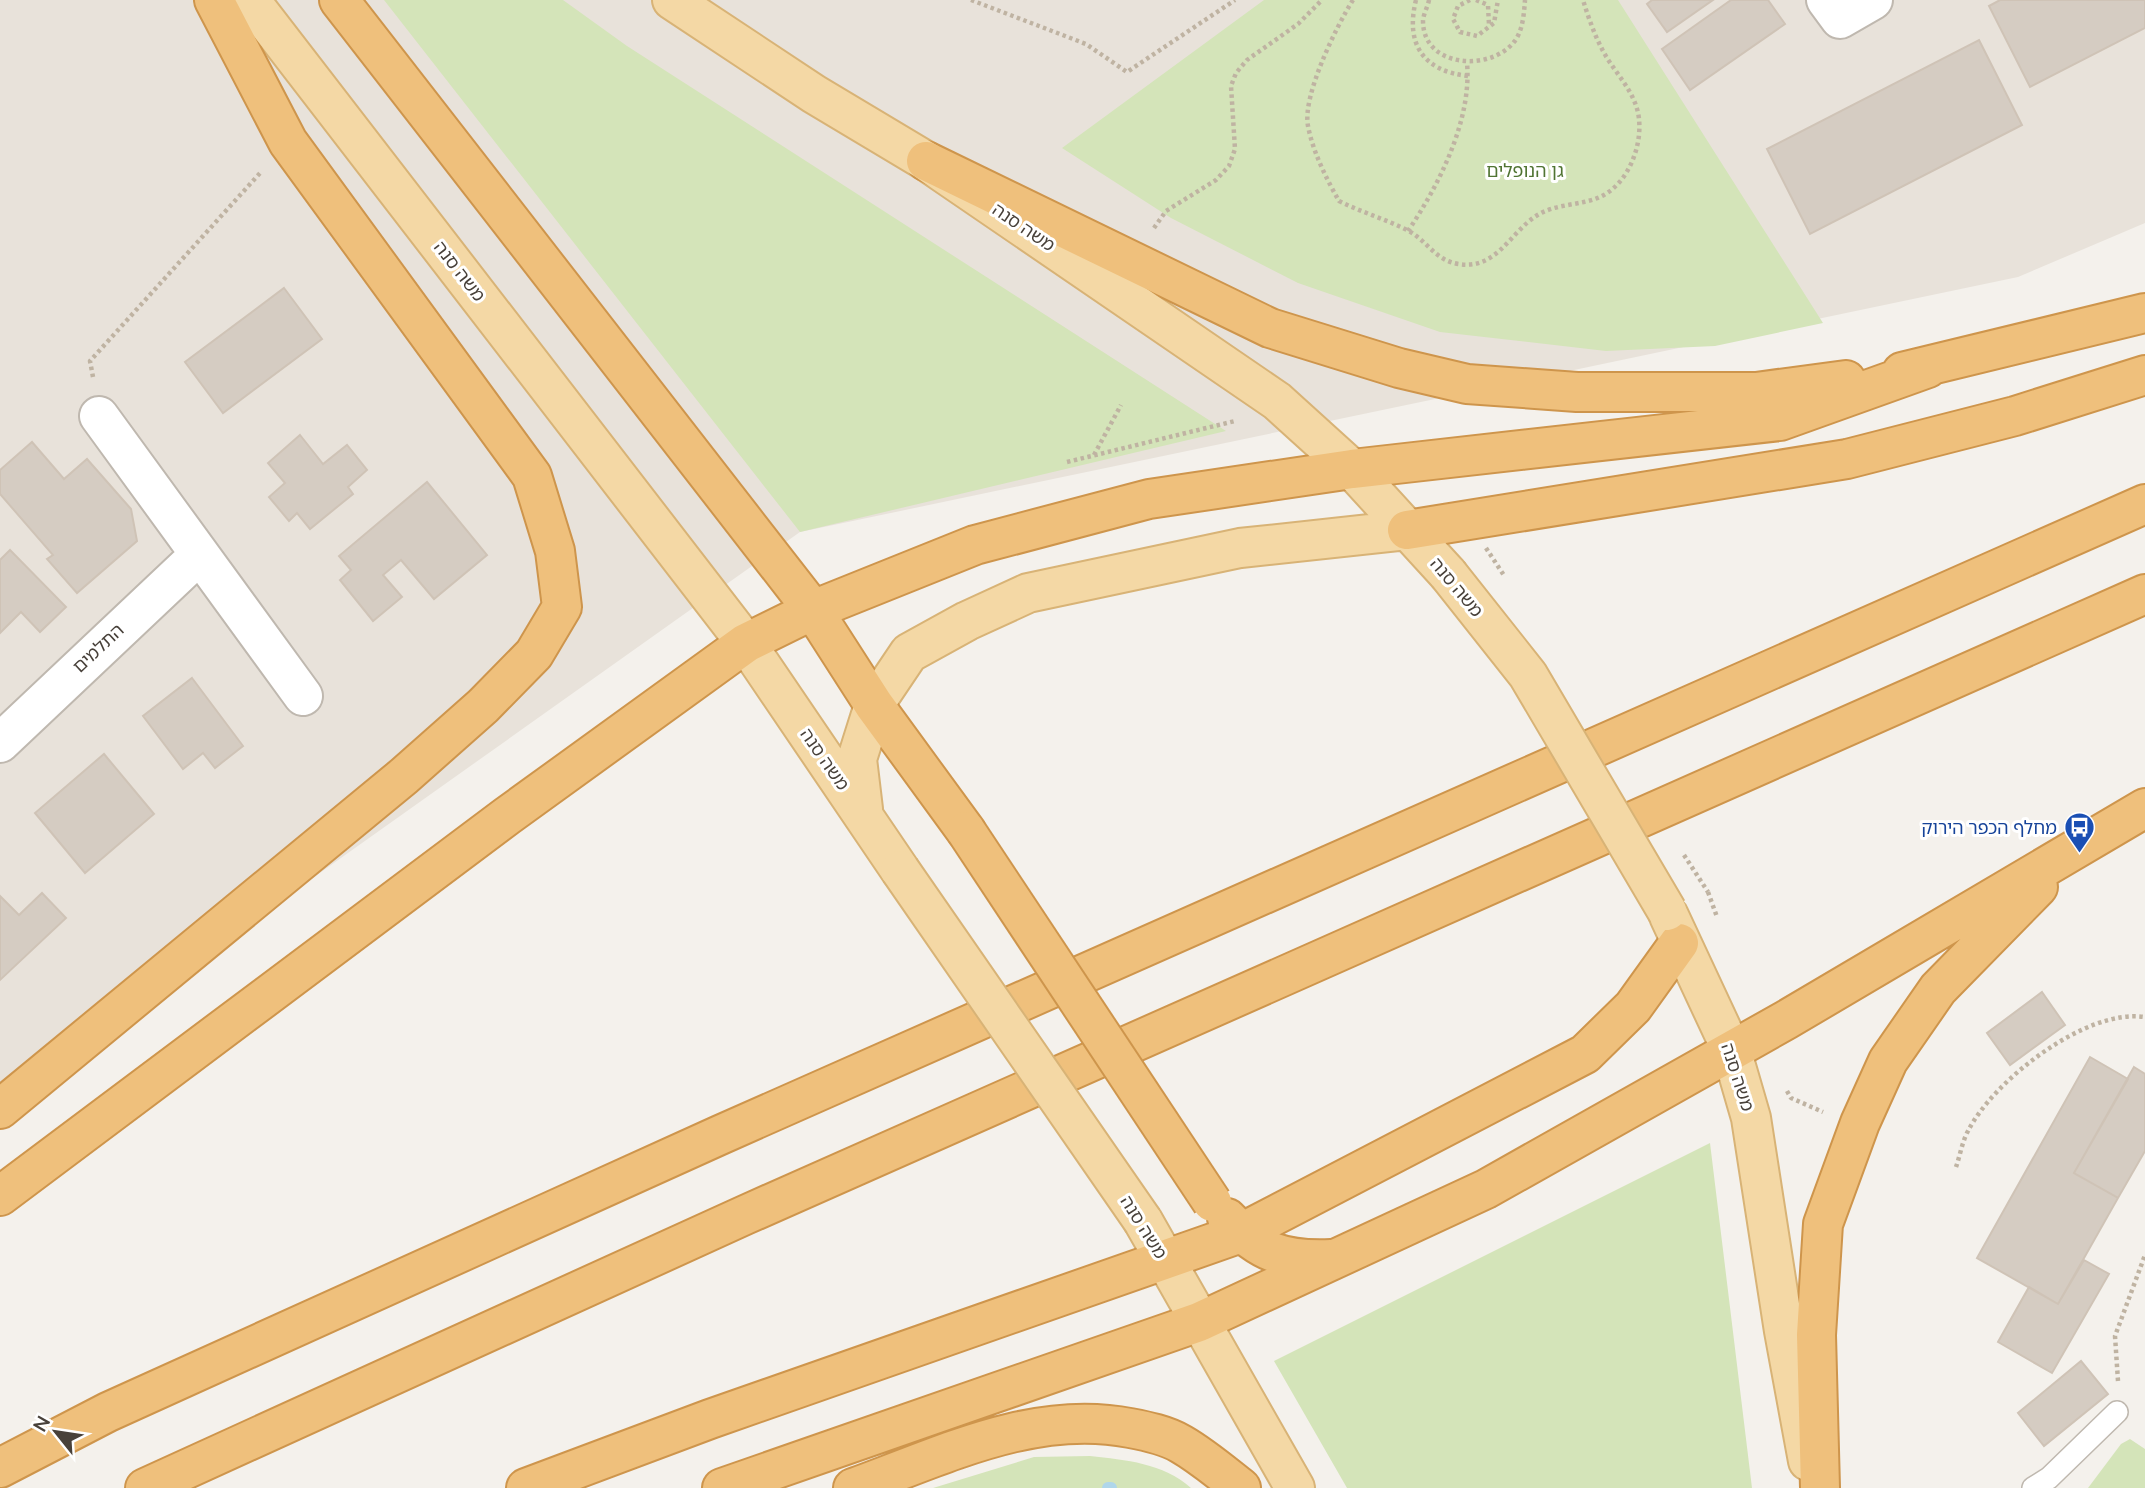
<svg xmlns="http://www.w3.org/2000/svg" width="2145" height="1488" viewBox="0 0 2145 1488" font-family="Mulish,'Noto Sans Hebrew',sans-serif">
<style>
.residential{fill:#e8e2da}
.green{fill:#d4e4b9}
.lines{fill:none;stroke-linecap:round;stroke-linejoin:round}
.stream{stroke:#afd6ea;stroke-width:12}
.building{fill:#d5ccc2;stroke:#cfc3b6;stroke-width:2}
.service-casing{stroke:#bfb8af;stroke-width:24}
.minor-casing{stroke:#bfb8af;stroke-width:42}
.primary-casing{stroke:#d8b376;stroke-width:42}
.motorway-casing{stroke:#ce954c;stroke-width:42}
.path{stroke:#bfb3a2;stroke-width:4.5;stroke-dasharray:3.5 3.5;stroke-linecap:butt}
.service{stroke:#fff;stroke-width:21}
.minor{stroke:#fff;stroke-width:38}
.primary{stroke:#f4d8a5;stroke-width:38}
.motorway{stroke:#efc07c;stroke-width:38}
.primary-bridge-casing{stroke:#d8b376;stroke-width:42;stroke-linecap:butt}
.motorway-bridge-casing{stroke:#ce954c;stroke-width:42;stroke-linecap:butt}
.path-bridge{stroke:#bfb3a2;stroke-width:4.5;stroke-dasharray:3.5 3.5;stroke-linecap:butt}
.primary-bridge{stroke:#f4d8a5;stroke-width:38}
.motorway-bridge{stroke:#efc07c;stroke-width:38}
.labels{text-anchor:middle;dominant-baseline:central;stroke-width:6;stroke-linejoin:round;paint-order:stroke}
.park-label{font-size:18px;fill:#507433;stroke:#fff}
.street-label{font-size:18px;fill:#48413a;stroke:#fff}
.transit-label{font-size:18px;fill:#164399;stroke:#fff;text-anchor:end}
</style>
<rect width="100%" height="100%" fill="#f4f1ec"/>
<path class="residential" d="M 0,0 L 2145,0 L 2145,223 L 2018,277 L 800,532 L 0,1100 Z"/>
<path class="green" d="M 384,0 L 563,0 L 627,46 L 1226,431 L 800,532 Z
M 1264,0 L 1618,0 L 1823,323 L 1715,346 L 1606,351 L 1440,332 L 1298,283 L 1171,218 L 1062,148 Z
M 1710,1143 L 1752,1488 L 1347,1488 L 1274,1361 Z
M 2130,1439 L 2145,1449 L 2145,1488 L 2088,1488 L 2121,1444 Z
M 1090,1456 C 1126,1460 1163,1463 1191,1488 L 933,1488 L 1034,1457 Z"/>
<g class="lines">
<path class="stream" d="M 1108,1488 L 1111,1488"/>
</g>
<path class="building" d="M 1652,0 L 1713,0 L 1667,32 L 1647,4 Z
M 1731,0 L 1768,0 L 1785,24 L 1690,90 L 1662,49 Z
M 2000,0 L 2145,0 L 2145,28 L 2030,87 L 1989,6 Z
M 1979,40 L 2022,125 L 1810,234 L 1767,149 Z
M 284,288 L 322,339 L 223,413 L 185,362 Z
M 300,435 L 323,464 L 347,445 L 367,470 L 348,487 L 353,494 L 310,529 L 297,513 L 289,521 L 269,497 L 285,483 L 268,463 Z
M 32,442 L 64,479 L 87,459 L 131,509 L 137,541 L 77,593 L 47,559 L 53,555 L 0,494 L 0,470 Z
M 427,482 L 487,555 L 434,599 L 401,560 L 383,575 L 402,597 L 373,621 L 340,580 L 351,570 L 339,556 Z
M 10,550 L 66,607 L 40,632 L 21,612 L 0,633 L 0,560 Z
M 192,678 L 243,746 L 215,768 L 203,753 L 183,769 L 143,716 Z
M 104,754 L 154,814 L 85,873 L 35,813 Z
M 42,893 L 66,918 L 0,980 L 0,896 L 19,915 Z
M 2042,992 L 2065,1025 L 2010,1065 L 1987,1033 Z
M 2090,1057 L 2128,1079 L 2074,1173 L 2118,1198 L 2058,1304 L 1977,1258 Z
M 2134,1067 L 2145,1074 L 2145,1151 L 2118,1198 L 2074,1173 Z
M 2084,1260 L 2109,1274 L 2052,1373 L 1998,1342 L 2029,1287 L 2058,1304 Z
M 2081,1361 L 2108,1394 L 2044,1446 L 2018,1413 Z"/>
<g class="lines">
<defs>
<path id="service" d="M 2033,1488 L 2049,1478 L 2117,1412"/>
<path id="minor" d="M 1826,0 L 1840,19 L 1873,0
M 99,416 L 303,696
M 0,743 L 198,556"/>
<path id="primary" d="M 250,0 L 746,643 L 900,870
M 672,0 L 814,94 L 926,161 L 1277,401 L 1352,469 L 1448,574
M 863,809 L 857,759 L 874,705 L 909,653 L 967,621 L 1028,593 L 1240,548 L 1407,530
M 1669,916 L 1731,1049 L 1751,1118 L 1784,1331 L 1808,1461
M 1143,1221 L 1295,1488"/>
<path id="motorway" d="M 339,0 L 813,610 L 874,705 L 966,831
M 926,161 L 1270,328 L 1399,368 L 1467,384 L 1577,392 L 1756,392 L 1846,380
M 1902,372 L 2145,313
M 1407,530 L 1847,459 L 2015,416 L 2145,375
M 0,1109 L 404,776 L 483,706 L 534,654 L 562,607 L 555,551 L 532,476 L 288,142 L 214,0
M 0,1196 L 507,816 L 746,643 L 813,610 L 975,545 L 1149,499 L 1352,469 L 1780,421 L 1928,368
M 1227,1218 C 1260,1253 1284,1261 1331,1259
M 0,1468 L 108,1412 L 720,1135 L 2145,504
M 145,1488 L 745,1215 L 2145,594
M 526,1488 L 710,1419 L 1241,1233 L 1585,1054 L 1633,1007 L 1679,943
M 722,1488 L 1199,1322 L 1486,1189 L 1786,1020 L 2145,808
M 853,1488 C 942,1456 1034,1409 1130,1428 C 1146,1431 1166,1435 1181,1444 C 1202,1456 1222,1473 1241,1488
M 1820,1488 L 1816,1335 L 1823,1224 L 1860,1123 L 1888,1061 L 1938,989 L 2038,887"/>
</defs>
<use href="#service" class="service-casing"/>
<use href="#minor" class="minor-casing"/>
<use href="#primary" class="primary-casing"/>
<use href="#motorway" class="motorway-casing"/>
<path class="path" d="M 971,0 L 1086,44 L 1127,72 L 1235,0
M 1353,0 C 1337,25 1302,96 1308,126 C 1313,152 1326,178 1339,201 C 1361,212 1385,219 1407,230 C 1427,240 1435,261 1459,264 C 1496,270 1510,233 1536,216 C 1555,203 1582,206 1602,196 C 1628,183 1642,147 1639,119 C 1636,91 1614,73 1602,49 C 1594,34 1588,16 1583,0
M 1416,0 C 1405,44 1423,71 1468,76
M 1429,0 C 1428,6 1423,15 1423,21 C 1423,68 1490,72 1514,42 C 1523,31 1524,13 1525,0
M 1470,0 L 1458,6 L 1453,19 L 1460,32 L 1477,36 L 1494,23 L 1498,0
M 1476,0 L 1488,5 L 1489,25
M 1154,228 L 1166,211 L 1216,180 L 1229,166 L 1235,149 L 1231,86 L 1236,73 L 1247,60 L 1298,24 L 1322,0
M 1408,231 C 1439,185 1472,120 1467,63
M 93,377 L 90,361 L 261,172
M 1094,455 L 1121,405
M 1067,462 L 1235,421
M 1708,892 L 1717,917
M 1787,1091 L 1791,1098 L 1823,1112
M 1956,1167 C 1960,1156 1962,1142 1968,1131 C 1993,1081 2086,1008 2145,1017
M 2118,1381 L 2115,1336 L 2145,1255"/>
<use href="#service" class="service"/>
<use href="#minor" class="minor"/>
<use href="#primary" class="primary"/>
<use href="#motorway" class="motorway"/>
<defs>
<path id="primary-bridge" d="M 1448,574 L 1528,675 L 1667,911
M 900,870 L 1143,1221"/>
<path id="motorway-bridge" d="M 966,831 L 1212,1202"/>
</defs>
<use href="#primary-bridge" class="primary-bridge-casing"/>
<use href="#motorway-bridge" class="motorway-bridge-casing"/>
<path class="path-bridge" d="M 1486,548 L 1505,577
M 1684,855 L 1708,892"/>
<use href="#primary-bridge" class="primary-bridge"/>
<use href="#motorway-bridge" class="motorway-bridge"/>
</g>
<defs>
<symbol id="bus-pin" viewBox="-11 -11 22 30"><path d="M0 17L-7.5 6A9.5 9.5 0 1 1 7.5 6Z" fill="#1a4fb4" stroke="#fff"/><path d="M-5-6H5V4H4V6H2V4H-2V6H-4V4H-5ZM-3.5-4V0h7V-4ZM-3.5 1.2v1.5H-2V1.2ZM2 1.2v1.5H3.5V1.2Z" fill="#fff"/></symbol>
</defs>
<g fill-rule="evenodd">
<use href="#bus-pin" x="2062" y="810" width="35" height="47"/>
</g>
<g class="labels">
<g class="park-label">
<text x="1525" y="170">גן הנופלים</text>
</g>
<g class="street-label">
<text transform="translate(1024 227) rotate(34)">משה סנה</text>
<text transform="translate(460 271) rotate(52)">משה סנה</text>
<text transform="translate(1457 587) rotate(50)">משה סנה</text>
<text transform="translate(98 648) rotate(-43)">התלמים</text>
<text transform="translate(825 759) rotate(55)">משה סנה</text>
<text transform="translate(1738 1077) rotate(72)">משה סנה</text>
<text transform="translate(1144 1227) rotate(58)">משה סנה</text>
</g>
<g class="transit-label">
<text x="2057" y="827">מחלף הכפר הירוק</text>
</g>
</g>
<g transform="translate(56 1432) rotate(300)" stroke="#ffffff" stroke-width="5" paint-order="stroke">
<path d="M0-5L12 26L0 18L-12 26Z" fill="#48413a"/>
<text y="-10" font-size="19" font-weight="bold" text-anchor="middle" fill="#48413a">N</text>
</g>
</svg>
